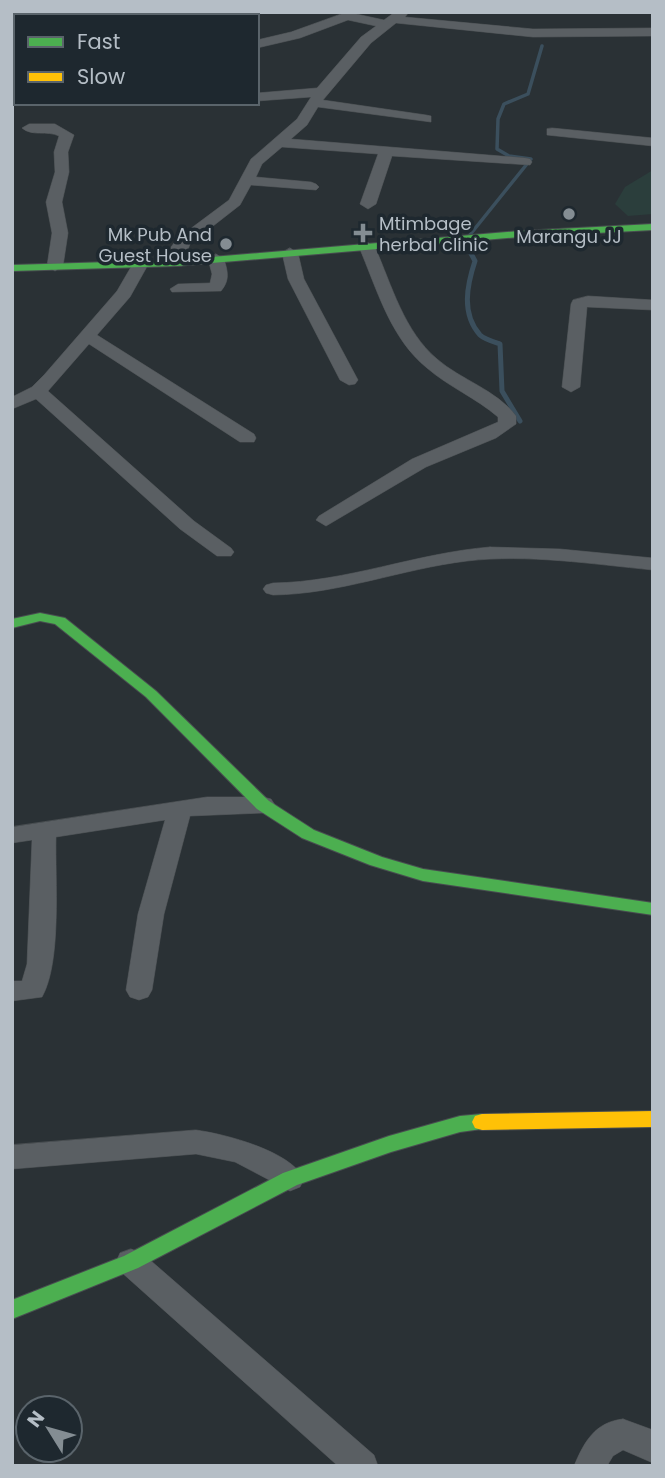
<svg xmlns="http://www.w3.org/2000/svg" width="665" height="1478" viewBox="0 0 665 1478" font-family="Poppins,sans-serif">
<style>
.green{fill:#2b3e3c}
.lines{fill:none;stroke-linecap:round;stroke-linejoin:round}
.stream-far1{stroke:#3b4f5d;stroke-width:3.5}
.stream{stroke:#3b4f5d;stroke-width:5}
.street-casing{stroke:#484d50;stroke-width:1}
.fast-casing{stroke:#484d50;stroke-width:2}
.slow-casing{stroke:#484d50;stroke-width:2}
.street{fill:#5a5f63;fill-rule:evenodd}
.fast{fill:#4caf50;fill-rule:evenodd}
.slow{fill:#ffc107;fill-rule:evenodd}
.poi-dot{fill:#848d93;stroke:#1e282f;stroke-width:2.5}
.labels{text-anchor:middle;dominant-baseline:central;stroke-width:7;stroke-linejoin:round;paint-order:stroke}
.far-poi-label{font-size:18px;fill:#b5bec6;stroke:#1e282f;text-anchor:start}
</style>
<rect width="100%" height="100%" fill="#2a3135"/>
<path class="green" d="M 653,170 L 653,214 L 628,216 L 615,204 L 625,187 Z"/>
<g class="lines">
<path class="stream-far1" d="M 469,236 L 531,159 L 509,156 L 497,149 L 498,119 L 504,104 L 528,94 L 542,46
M 465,242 L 468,248"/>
<path class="stream" d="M 467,246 L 475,261 C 467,285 461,314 480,335 C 484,339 494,342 500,344 L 502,391 L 520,421"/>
<defs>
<path id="street" d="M 22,12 L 34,12 L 33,16 L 21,16 Z
M 347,12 L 384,20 L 395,12 L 409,12 L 405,17 L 533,29 L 653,28 L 653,36 L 533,37 L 396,23 L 371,43 L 323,100 L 426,115 L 431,116 L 431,122 L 318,107 L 307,125 L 291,139 L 525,158 L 530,159 L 532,162 L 530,165 L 392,156 L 376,204 L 368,209 L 360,204 L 378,154 L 282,147 L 262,164 L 256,177 L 311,182 L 316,184 L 319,187 L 316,190 L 251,185 L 240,205 L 190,244 L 182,266 L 170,266 L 168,263 L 171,247 L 178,238 L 229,200 L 251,159 L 297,119 L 311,97 L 257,101 L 257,93 L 317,88 L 361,37 L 376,26 L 348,20 L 300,38 L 257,48 L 257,40 L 291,32 Z
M 16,77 L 16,85 L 12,86 L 12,78 Z
M 55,124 L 74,135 L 68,152 L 69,172 L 62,202 L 68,233 L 63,266 L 55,271 L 47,266 L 52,233 L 46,202 L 55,172 L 54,152 L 59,136 C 47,130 32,137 22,128 L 29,124 Z
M 552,128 L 653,138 L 653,146 L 547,135 L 547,129 Z
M 367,242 L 375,247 C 392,286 404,331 437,359 C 461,380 497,390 516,416 L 516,424 L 496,438 L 426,467 L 326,526 L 316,520 L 319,516 L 412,459 L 498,422 L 498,417 C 476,398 449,387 427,368 C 390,338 377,289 359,247 Z
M 290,248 L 298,253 L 304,279 L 358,380 L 355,384 L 349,385 L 340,380 L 288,279 L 282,253 Z
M 216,254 L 224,259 C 228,272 230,280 221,291 L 172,292 L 170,289 L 178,284 L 210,283 L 212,274 L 208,259 Z
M 141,258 L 149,263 L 130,297 L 97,335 L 254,434 L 256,438 L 254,442 L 240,442 L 89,344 L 48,391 L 194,521 L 231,548 L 234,552 L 231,556 L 217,556 L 180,529 L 36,399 L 12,409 L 12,397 L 32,387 L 44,375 L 117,291 L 135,260 Z
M 588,296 L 653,300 L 653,310 L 587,307 L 580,387 L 571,392 L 562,387 L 571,304 L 573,300 Z
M 490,547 L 560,549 L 653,558 L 653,570 C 591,564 528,554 467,561 C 401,569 340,594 273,595 L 266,593 L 263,589 L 266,585 L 273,583 C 347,582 416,553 490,547 Z
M 207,797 L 263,797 L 271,799 L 275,805 L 271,811 L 263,813 L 190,816 L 164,914 L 152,990 L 148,997 L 139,1000 L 130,997 L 126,990 L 138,914 L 165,820 L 56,837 C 55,879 62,962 42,997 L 12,1001 L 12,981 L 22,981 L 27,964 L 32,840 L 12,843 L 12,827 Z
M 196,1130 C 225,1134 291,1151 304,1179 L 300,1187 L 290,1191 L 235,1162 L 196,1154 L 12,1169 L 12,1145 Z
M 131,1249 L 142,1253 L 374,1455 L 378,1466 L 338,1466 L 120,1271 L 116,1262 L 120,1253 Z
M 623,1419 L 653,1430 L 653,1463 L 623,1450 L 613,1456 L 607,1466 L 574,1466 C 584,1442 595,1422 623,1419 Z"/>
<path id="fast" d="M 653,224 L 653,230 L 520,237 L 176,266 L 12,271 L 12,265 L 176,260 L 520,231 Z
M 40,613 L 65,618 L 156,691 L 269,801 L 314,830 L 382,857 L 423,869 L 653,903 L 653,915 L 423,881 L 370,865 L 302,838 L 257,809 L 146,697 L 55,624 L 40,621 L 12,628 L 12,619 Z
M 482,1114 L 489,1116 L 492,1122 L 489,1128 L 460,1132 L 391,1152 L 297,1185 L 138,1268 L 12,1319 L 12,1300 L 124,1256 L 283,1173 L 389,1136 L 460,1116 Z"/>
<path id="slow" d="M 653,1111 L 653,1127 L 482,1130 L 475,1128 L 472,1122 L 475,1116 L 482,1114 Z"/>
</defs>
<use href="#street" class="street-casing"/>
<use href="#fast" class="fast-casing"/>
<use href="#slow" class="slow-casing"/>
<use href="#street" class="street"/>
<use href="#fast" class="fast"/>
<use href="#slow" class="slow"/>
</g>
<g class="poi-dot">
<circle cx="569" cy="214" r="7"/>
<path d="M359.5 222.5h7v7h7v7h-7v7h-7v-7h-7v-7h7z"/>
<circle cx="226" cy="244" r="7"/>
</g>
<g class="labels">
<g class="far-poi-label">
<text x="379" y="223">Mtimbage<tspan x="379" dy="21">herbal clinic</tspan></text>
<text x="212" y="234" text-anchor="end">Mk Pub And<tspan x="212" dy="21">Guest House</tspan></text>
<text x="569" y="236" text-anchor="middle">Marangu JJ</text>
</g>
</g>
<rect width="665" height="1478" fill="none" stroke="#b5bec6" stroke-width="28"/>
<rect x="14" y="14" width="245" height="91" fill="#1e282f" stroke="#5a646b" stroke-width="2"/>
<rect x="28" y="37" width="35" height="10" fill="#4caf50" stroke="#5a646b" stroke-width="2"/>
<text x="77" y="49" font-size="21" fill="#b5bec6">Fast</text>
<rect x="28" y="72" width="35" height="10" fill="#ffc107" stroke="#5a646b" stroke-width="2"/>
<text x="77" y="84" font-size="21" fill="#b5bec6">Slow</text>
<g transform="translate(49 1429) rotate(307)"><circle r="33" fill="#1e282f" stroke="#5a646b" stroke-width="2"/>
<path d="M0-5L12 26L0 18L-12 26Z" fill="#848d93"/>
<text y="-10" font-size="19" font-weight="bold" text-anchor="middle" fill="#b5bec6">N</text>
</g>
</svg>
